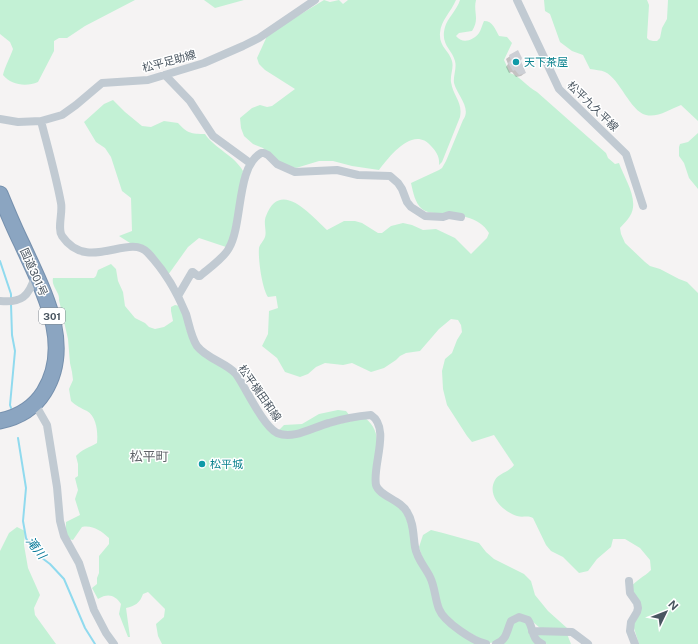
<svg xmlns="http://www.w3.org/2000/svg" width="698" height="644" viewBox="0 0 698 644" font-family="'Public Sans','Noto Sans JP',sans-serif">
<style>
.green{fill:#c3f1d5}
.shadow{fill:#0003}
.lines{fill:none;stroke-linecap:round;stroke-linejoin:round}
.stream{stroke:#90daee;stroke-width:2}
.building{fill:#cdcfd5}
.highway-casing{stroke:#7690ad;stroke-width:17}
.street{stroke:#c1cad2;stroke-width:8}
.highway{stroke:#8ba5c1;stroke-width:15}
.culture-dot{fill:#0f9aa8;stroke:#fff;stroke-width:1.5}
.labels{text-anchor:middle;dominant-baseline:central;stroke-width:3;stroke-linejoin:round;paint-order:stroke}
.shield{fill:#fff;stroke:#808990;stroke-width:1}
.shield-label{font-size:10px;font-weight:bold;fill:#4a5661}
.street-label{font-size:11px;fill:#4a5661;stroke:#fff}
.culture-label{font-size:11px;fill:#0d838f;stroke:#fff;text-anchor:start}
.water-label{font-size:12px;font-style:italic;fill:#0c7c9b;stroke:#fff}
.quarter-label{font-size:13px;fill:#5f6368;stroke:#fff}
</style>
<rect width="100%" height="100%" fill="#f5f3f3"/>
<path class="green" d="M 0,0 L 135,0 L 85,26 L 67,38 L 59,38 L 54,41 L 54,51 L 38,82 C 26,87 11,85 3,75 C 5,66 10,58 13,49 L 10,42 L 0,34 Z
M 204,0 L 244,0 L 215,8 Z
M 324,0 L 330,2 L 339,0 L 343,4 L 348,0 L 456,0 C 451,12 441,20 440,33 C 439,47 449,50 452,61 C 454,68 450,75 451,82 C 453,96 463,102 460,117 L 442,162 L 439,165 C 440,157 436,151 431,146 C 413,125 389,157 379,170 L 352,166 L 333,161 L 319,161 L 296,168 L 286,165 L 276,161 L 263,148 L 253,144 L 244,136 L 241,128 L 240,118 L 252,108 L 260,105 L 267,107 L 272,106 L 295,89 L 265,70 L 259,64 L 257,58 L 268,34 Z
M 460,0 L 476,0 C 473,12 480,19 472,31 L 459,33 L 456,36 C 462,44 473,41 479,33 C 481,30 482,25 484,21 C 493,21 495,29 499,36 L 507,37 L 512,43 L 504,60 L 510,73 C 520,76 527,87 537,92 L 606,153 L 608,158 L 615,164 L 619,163 C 624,178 640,200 630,216 C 627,221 623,224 620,228 L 621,234 L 625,243 L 645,262 L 650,266 L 660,269 L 679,279 L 687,282 L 698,293 L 698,644 L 639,644 L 633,625 L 639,607 L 631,587 C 636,580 644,577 651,570 L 650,560 L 640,548 L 625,539 L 613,539 L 611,547 L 597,559 L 588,571 L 579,573 L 563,557 L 551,551 L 546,545 L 533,518 C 527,515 523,518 517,516 C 504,512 486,496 495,480 C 499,473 508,473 514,465 L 494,435 L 472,442 L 467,436 L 447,405 L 443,389 L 442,371 L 445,359 L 452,353 L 457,340 L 462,332 L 461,325 L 458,320 L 451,319 L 439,329 L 420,351 L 406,353 L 400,356 L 396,360 L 384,368 L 371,372 L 352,363 L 343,365 L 325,363 L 316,367 L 308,374 L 300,377 L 285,372 L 277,358 L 262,346 L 268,334 L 269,311 L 278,308 L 276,296 L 268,297 C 262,288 258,259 259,248 C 260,244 263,242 265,237 C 267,231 263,223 266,216 C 280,178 311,215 327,230 L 344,221 L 355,221 L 362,223 L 378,233 L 382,233 L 391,226 L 403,223 L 412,225 L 423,230 L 436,229 L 455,238 L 471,254 L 487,238 L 489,233 C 479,216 458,215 440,213 C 433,213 427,213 422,209 C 415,203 413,192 411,183 L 439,170 L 442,168 L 446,161 L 463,120 C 472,108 457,95 454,83 C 453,76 457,68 455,61 C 452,49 440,45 445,27 C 447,19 457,10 460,0 Z
M 544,0 L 647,0 L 649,5 L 647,38 L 649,40 L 653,41 L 657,41 L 660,38 L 662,28 L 667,19 L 668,0 L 698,0 L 698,121 L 681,105 C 671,109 657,118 646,115 C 630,111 620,79 605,72 C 601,70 595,70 590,69 L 583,55 L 572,51 L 560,42 L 550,14 L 545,11 Z
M 113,100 L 125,112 L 142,126 L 151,127 L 164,121 L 178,123 C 187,133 191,134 205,134 C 215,149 234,155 243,171 L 230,240 L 226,247 L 199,238 L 188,247 L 168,275 L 140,246 L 130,243 L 119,236 L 132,231 L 131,198 L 122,191 L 111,157 L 105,148 L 96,142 L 84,122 L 104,104 Z
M 698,133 L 698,189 L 689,178 L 684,163 L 679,156 L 679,147 L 680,144 L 688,142 Z
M 111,264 L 116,269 L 118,281 L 123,292 L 125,306 L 135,318 L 145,323 L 149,327 L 155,329 L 164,327 L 173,321 L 171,311 L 171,307 L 175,305 L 180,306 L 185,316 L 186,329 L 189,336 L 230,371 L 280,437 L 365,418 C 385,433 375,457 372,479 L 402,508 L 429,578 L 436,605 L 480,644 L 162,644 L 158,636 L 156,624 L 164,617 L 165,609 L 148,592 L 143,594 C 140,603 135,606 126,608 L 130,637 L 128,637 L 119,614 L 121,604 C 115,595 108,593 98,599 L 92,588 L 97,584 L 97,578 L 99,573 L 99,556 L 109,544 L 109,538 C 101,531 93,525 82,527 L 73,540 L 69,539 L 66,533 L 66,522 L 80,515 L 75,499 L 78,490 L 75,478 L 78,476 L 78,464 L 76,456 C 81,450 90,447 97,443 C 98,433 97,417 87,411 C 81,408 76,406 71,401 L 69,389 L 73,380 L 72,372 L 70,363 L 68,339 L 59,300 C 60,292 51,287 53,278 L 94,278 L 96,276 L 98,270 Z
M 338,410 L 346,411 L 350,416 L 297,432 L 278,431 L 284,425 L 302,424 L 319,414 Z
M 17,527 L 25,531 L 24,545 L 28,568 L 40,595 L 34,608 L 35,615 L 56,644 L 0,644 L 0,551 L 9,533 Z
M 431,530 L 443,533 L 479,543 L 486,552 L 494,559 L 524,574 L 531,581 L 535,595 L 548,611 L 567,628 L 540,628 L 532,621 L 519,616 C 511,627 504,643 488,643 L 447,620 L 424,563 L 419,547 L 423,535 Z
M 525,620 L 538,644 L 502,644 L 514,621 Z
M 535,634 L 567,634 L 571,644 L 547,644 L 542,642 Z"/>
<path class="shadow" d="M 510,56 L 520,61 L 525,73 L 521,76 L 516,77 L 512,72 L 509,73 L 506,67 L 508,64 L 506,59 Z"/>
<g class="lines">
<path class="stream" d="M 0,261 L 11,294 L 11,300
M 11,408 L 10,405 L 15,351 L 12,335 L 11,304
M 18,438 L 26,488 L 23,521 L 26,538 L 30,546 L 42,558 L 50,564 L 64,579 L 85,628 L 95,644"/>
</g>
<path class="building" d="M 518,50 L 522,58 L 521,61 L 526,73 L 519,75 L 515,70 L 513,71 L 508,63 L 511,60 L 509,55 Z"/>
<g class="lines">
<defs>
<path id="highway" d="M 0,194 C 7,211 14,228 22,244 C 42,289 74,344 44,392 C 34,408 19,417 0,421"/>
</defs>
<use href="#highway" class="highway-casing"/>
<path class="street" d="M 517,0 L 559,89 L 626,154 L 643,206
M 165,75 L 190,101 L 213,136 L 250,163
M 0,119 L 18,122 L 41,121 L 62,115 L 76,105 L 102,83 L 148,80 L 204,63 L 243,46 L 259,38 L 315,0
M 41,121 C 48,148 56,176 61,203 C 63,213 57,228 62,236 C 88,274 129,232 148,253 C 164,270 177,292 186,314 C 189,324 191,337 197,346 C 207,359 227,363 236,374 C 246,388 263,426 277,433 C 294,440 313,427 329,423 C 342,419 358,416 371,415 C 391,428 372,466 376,485 C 379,496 401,500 407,512 C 414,523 413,535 415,547 C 417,559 425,567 430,577 C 435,587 435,599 439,609 C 444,622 473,641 486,644
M 178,296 L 192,272 L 193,272 L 198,276 L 200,276 C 208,269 225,257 229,248 C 243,224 236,167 261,153 L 264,153 L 268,155 L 277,164 L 295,172 L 337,170 L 358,175 L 390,176 L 398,183 L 402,189 L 407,202 L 411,207 L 425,216 L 443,217 L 449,215 L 461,217
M 0,301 C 21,303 29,297 35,276
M 35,404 L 47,425 L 57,487 L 60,521 L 64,536 L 79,563 L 94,610 L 106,633 L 114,644
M 629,581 L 630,593 L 637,603 L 638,608 L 637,612 L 631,622 L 630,631 L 635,644
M 532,631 L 572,632 L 588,644
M 496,644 C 507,640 507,630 511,621 L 519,617 L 528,620 C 534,629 531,639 542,644"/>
<use href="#highway" class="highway"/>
</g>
<g class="culture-dot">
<circle cx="516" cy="62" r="4"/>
<circle cx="202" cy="464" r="4"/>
</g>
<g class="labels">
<rect class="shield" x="39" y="308" width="26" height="16" rx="3"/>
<g class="shield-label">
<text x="52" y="316">301</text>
</g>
<g class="street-label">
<text transform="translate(169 61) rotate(-15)">松平足助線</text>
<text transform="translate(593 106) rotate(44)">松平九久平線</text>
<text transform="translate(34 272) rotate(66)">国道301号</text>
<text transform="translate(260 393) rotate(55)">松平槇田和線</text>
</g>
<g class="culture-label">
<text x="524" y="62">天下茶屋</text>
<text x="210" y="464">松平城</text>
</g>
<g class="water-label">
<text transform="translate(36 548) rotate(52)">滝川</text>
</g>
<g class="quarter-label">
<text x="149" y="456">松平町</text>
</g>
</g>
<g transform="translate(666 612) rotate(47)" stroke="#ffffff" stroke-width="3" paint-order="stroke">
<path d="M0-3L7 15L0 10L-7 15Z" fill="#4a5661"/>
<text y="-6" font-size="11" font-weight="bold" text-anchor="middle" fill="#4a5661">N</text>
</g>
</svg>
